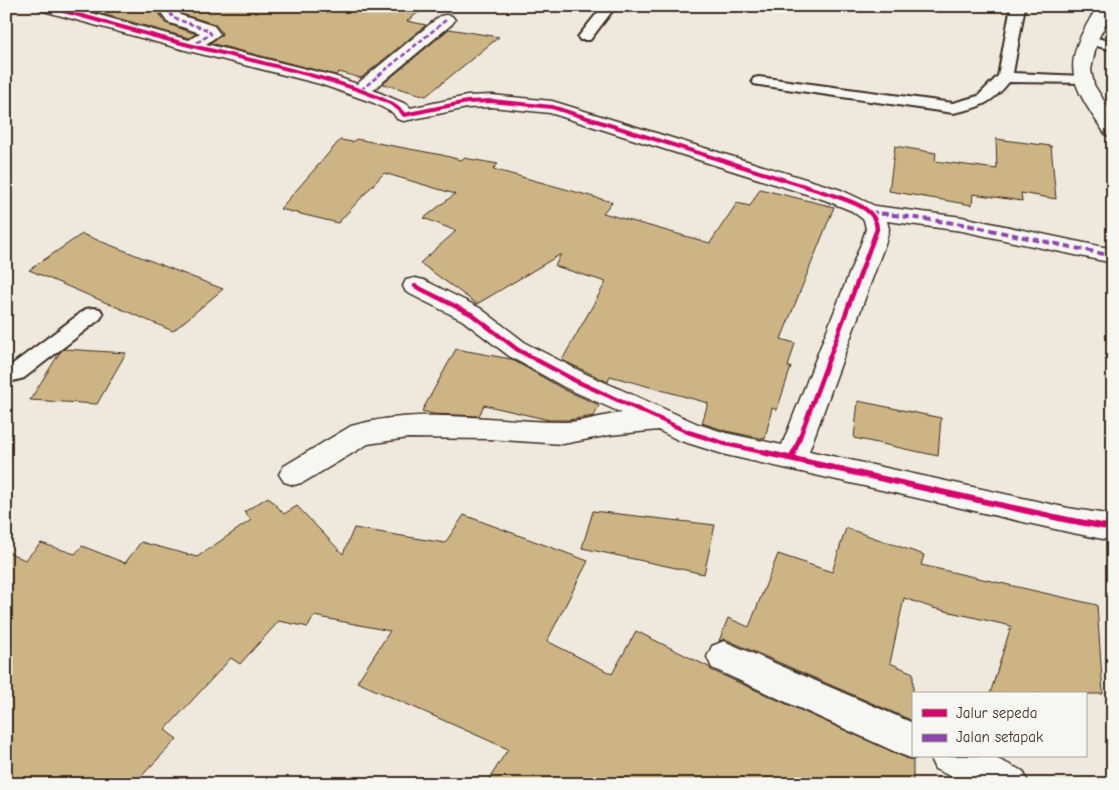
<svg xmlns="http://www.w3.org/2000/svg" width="1119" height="790" viewBox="0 0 1119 790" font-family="'Comic Neue',sans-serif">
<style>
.building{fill:#cdb484;stroke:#3b2a1e}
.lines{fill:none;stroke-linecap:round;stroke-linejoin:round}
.service-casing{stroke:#3b2a1e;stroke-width:4}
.minor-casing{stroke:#3b2a1e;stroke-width:3}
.service{fill:#f6f6f2;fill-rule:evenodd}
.minor{fill:#f6f6f2;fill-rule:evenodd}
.quiet-far1{stroke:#8e44ad;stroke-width:2.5;stroke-dasharray:5 2.5;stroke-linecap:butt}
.quiet{stroke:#8e44ad;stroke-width:4;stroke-dasharray:7 4;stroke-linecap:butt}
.cycleway-far2-casing{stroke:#f6f6f2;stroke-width:6}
.cycleway-far1-casing{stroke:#f6f6f2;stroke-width:8}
.cycleway-casing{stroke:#f6f6f2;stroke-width:9}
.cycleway-far2{stroke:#d6006c;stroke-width:4}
.cycleway-far1{stroke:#d6006c;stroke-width:4.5}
.cycleway{stroke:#d6006c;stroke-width:6}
</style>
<rect width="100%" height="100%" fill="#eee9dc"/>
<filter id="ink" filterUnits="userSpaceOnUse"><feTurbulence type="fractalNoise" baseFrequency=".02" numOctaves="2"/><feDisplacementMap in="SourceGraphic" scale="10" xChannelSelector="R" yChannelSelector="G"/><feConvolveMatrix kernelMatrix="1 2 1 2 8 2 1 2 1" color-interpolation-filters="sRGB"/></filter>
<g filter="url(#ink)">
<path class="building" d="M 93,6 L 163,6 L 159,13 L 165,23 L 196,34 L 189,38 L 92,11 Z
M 184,6 L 427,6 L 407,21 L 426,25 L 361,78 L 339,72 L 336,75 L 210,43 L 221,36 L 222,33 L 215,24 L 181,14 Z
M 449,29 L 499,37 L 426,96 L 383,84 Z
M 356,139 L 442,155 L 461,160 L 464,158 L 498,164 L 493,169 L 612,202 L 603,213 L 710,243 L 737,203 L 750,206 L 760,189 L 834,207 L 781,339 L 795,343 L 788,367 L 791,367 L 777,410 L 772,408 L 765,439 L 726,431 L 702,423 L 708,403 L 610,376 L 608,382 L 562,360 L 606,282 L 555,266 L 561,254 L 477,304 L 420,263 L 456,231 L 424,218 L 455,194 L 384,173 L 338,223 L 280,209 L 340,140 L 353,142 Z
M 996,139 L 1051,146 L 1056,199 L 1021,193 L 1022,201 L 973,194 L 972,205 L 889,191 L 895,146 L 936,153 L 935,161 L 997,169 Z
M 82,234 L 223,289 L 173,331 L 29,270 Z
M 64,349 L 126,353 L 97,404 L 30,400 L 60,352 Z
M 456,349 L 511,359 L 565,390 L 599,405 L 594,416 L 568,420 L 549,420 L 484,405 L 479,416 L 433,414 L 422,411 Z
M 858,401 L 941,418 L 938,456 L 854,438 Z
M 268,497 L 284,514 L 297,506 L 343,554 L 354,528 L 445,543 L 464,515 L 588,561 L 547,641 L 612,674 L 636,631 L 709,667 L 711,670 L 913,761 L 913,784 L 486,784 L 508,749 L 357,682 L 390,631 L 314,616 L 308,627 L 279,621 L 240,664 L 231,658 L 165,730 L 177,739 L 134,784 L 6,784 L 6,551 L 25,560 L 41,543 L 75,554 L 82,546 L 125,563 L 141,542 L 197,557 L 251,520 L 244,512 Z
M 593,511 L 715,525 L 704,574 L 582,548 Z
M 846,528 L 924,555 L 921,565 L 1097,605 L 1103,694 L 990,694 L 1011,626 L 933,608 L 904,598 L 890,663 L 913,673 L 913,721 L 725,639 L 719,641 L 728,618 L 749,627 L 778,554 L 832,572 Z"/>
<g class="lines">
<defs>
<path id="service" d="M 603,6 L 616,6 L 590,40 L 580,40 L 578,37 Z
M 1011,6 L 1025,6 L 1013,73 L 1083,76 L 1088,77 L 1090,80 L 1088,83 L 1009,82 C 992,103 980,108 953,113 L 759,85 L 754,84 L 752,81 L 754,78 L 759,77 L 953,103 L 978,96 L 998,76 Z
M 1089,36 L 1113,42 L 1113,50 L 1084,43 L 1082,40 L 1084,37 Z
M 93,308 L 100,309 L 103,314 L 100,319 L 24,378 L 6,383 L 6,369 L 86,309 Z"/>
<path id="minor" d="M 38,6 L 66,6 L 189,40 L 200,33 L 167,22 L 161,12 L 165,6 L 182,6 L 179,12 L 180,15 L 214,26 L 220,34 L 206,44 L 334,76 L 357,84 L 440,16 L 446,15 L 452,16 L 455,20 L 452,24 L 373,90 L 408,105 L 410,108 L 467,96 L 492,95 L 552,101 L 841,190 L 875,206 L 962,217 L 1113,249 L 1113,263 L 962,231 L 887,221 L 889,229 L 886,241 L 809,451 L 1068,508 L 1113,515 L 1113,541 L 1068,532 L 726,455 L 678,440 L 658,430 L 610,435 L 563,444 L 489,439 L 408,438 L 368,444 L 304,482 L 294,485 L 284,482 L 279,474 L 284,466 L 351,426 C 418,406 492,421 561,422 C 581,423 602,415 622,413 L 566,388 L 509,356 L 462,320 L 406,292 L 403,286 L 406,280 L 415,278 L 424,280 L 480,308 L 527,344 L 586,374 L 698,424 L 726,433 L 782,445 L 862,241 L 866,229 L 864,220 L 852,211 L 825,200 L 550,113 L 492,107 L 467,108 L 404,121 L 397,119 L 393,113 L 374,103 L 320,84 L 185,50 L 40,10 Z
M 1098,6 L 1113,6 L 1113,10 L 1097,41 L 1091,70 L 1094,85 L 1113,115 L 1113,137 L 1106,135 C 1068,80 1060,65 1098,6 Z
M 724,641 L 913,723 L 913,756 L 919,756 L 913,759 L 900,754 L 712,668 L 707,657 L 712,646 Z
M 929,756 L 991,756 L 1023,771 L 1029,784 L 967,784 L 935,769 Z"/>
</defs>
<use href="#service" class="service-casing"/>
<use href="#minor" class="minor-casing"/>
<use href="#service" class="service"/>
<use href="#minor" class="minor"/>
<path class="quiet-far1" d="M 174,6 L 170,12 L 173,18 L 208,30 L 211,34 L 191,46
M 361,90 L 446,20"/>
<path class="quiet" d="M 870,212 L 962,224 L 1113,256"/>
<defs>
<path id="cycleway-far2" d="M 46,6 C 94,19 141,33 189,45 C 225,55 391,88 404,115 L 467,102 L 492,101 L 552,107 L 836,196"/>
<path id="cycleway-far1" d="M 415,286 L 471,314 L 518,350 L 576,381 L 688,432 L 726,444 L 767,453
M 794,453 L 877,229 C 876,207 850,202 833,195"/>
<path id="cycleway" d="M 762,452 L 1068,520 L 1113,528
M 792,458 L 794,452"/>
</defs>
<use href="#cycleway-far2" class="cycleway-far2-casing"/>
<use href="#cycleway-far1" class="cycleway-far1-casing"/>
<use href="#cycleway" class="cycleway-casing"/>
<use href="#cycleway-far2" class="cycleway-far2"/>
<use href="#cycleway-far1" class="cycleway-far1"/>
<use href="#cycleway" class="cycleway"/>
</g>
</g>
<rect width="1119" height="790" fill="none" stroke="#f6f6f2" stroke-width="25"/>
<rect x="12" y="12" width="1094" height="765" fill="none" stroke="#3b2a1e" stroke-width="2" filter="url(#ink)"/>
<rect x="912" y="692" width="175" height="65" fill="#f6f6f2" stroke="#aba49d"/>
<rect x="922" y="709" width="25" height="8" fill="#d6006c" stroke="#aba49d"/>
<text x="956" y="718" font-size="15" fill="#3b2a1e">Jalur sepeda</text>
<rect x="922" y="734" width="25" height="8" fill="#8e44ad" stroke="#aba49d"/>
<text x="956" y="742" font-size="15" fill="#3b2a1e">Jalan setapak</text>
</svg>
